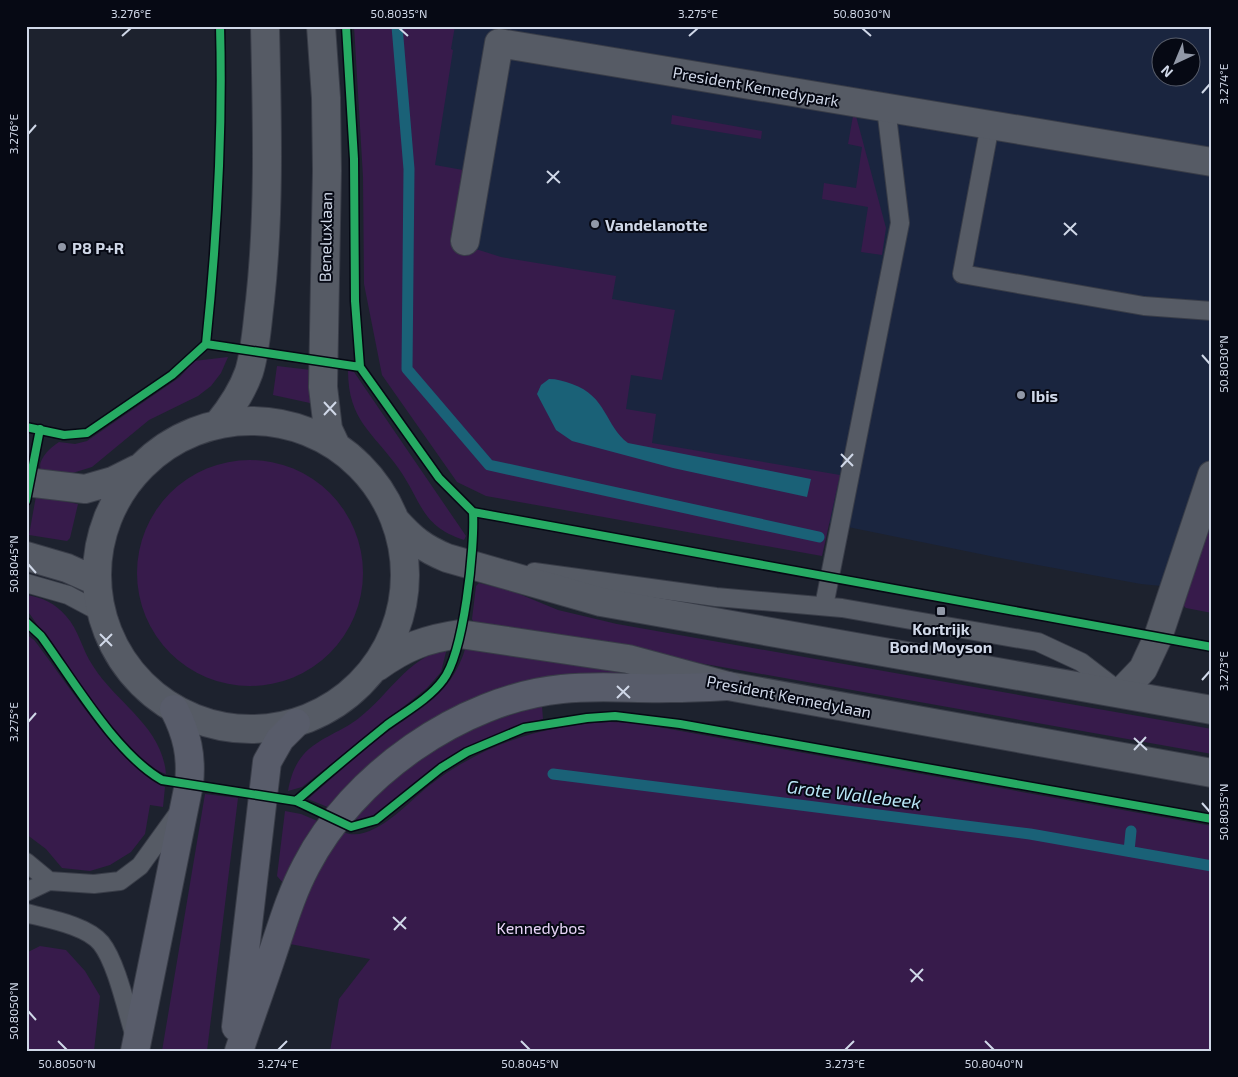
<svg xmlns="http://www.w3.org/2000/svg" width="1238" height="1077" viewBox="0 0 1238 1077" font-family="'Exo 2',sans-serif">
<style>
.built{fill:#1a253f;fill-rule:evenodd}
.green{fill:#371b4b}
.water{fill:#1a6177}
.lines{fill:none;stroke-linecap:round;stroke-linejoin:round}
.stream{stroke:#1a6177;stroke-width:11}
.lane-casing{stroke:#393d48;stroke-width:20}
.street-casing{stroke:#393d48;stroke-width:30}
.secondary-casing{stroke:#393d48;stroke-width:30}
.highway-casing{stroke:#393d48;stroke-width:30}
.lane{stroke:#565b65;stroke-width:18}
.street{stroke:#565b65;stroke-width:28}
.secondary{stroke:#565b65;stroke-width:28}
.highway{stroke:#585c6a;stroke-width:28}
.cycleway-casing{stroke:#060914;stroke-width:11}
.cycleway{stroke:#26ab63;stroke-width:8}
.ticks{fill:none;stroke:#d0d8e8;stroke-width:2}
.poi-dot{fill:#9198a7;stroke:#060914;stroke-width:2}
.labels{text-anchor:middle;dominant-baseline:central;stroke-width:4;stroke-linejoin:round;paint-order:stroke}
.street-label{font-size:16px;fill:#d0d8e8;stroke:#060914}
.poi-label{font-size:16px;font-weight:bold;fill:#d0d8e8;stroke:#060914;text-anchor:start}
.park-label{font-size:16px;fill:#e9d5f8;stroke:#060914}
.water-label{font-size:18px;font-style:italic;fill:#b9e6f6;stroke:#060914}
.neatline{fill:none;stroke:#d0d8e8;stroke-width:2}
.ticks-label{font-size:12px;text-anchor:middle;fill:#d0d8e8}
</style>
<rect width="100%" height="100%" fill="#1d222e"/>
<path class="built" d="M 416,26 L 1212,26 L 1212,591 L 1141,584 L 995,557 L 495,455 L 421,366 ZM 1160,48 L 1190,48 L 1190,78 L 1160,78 Z"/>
<path class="green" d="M 354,26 L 455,26 L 451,49 L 453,50 L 435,165 L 463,170 L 451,246 L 479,250 L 501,257 L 616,276 L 612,299 L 675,310 L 662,380 L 631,375 L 626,409 L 656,414 L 652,443 L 840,475 L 822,556 L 486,496 L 457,482 L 382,375 L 364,284 L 363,177 Z
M 672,115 L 762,131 L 761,139 L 671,124 Z
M 853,116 L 856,116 L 886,228 L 882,255 L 861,252 L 868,207 L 822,199 L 824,183 L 856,188 L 862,147 L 848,144 Z
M 228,357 L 221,373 L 211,386 L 198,396 L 149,420 L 92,467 L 66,475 L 42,473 C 35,461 50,448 59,442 L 75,444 L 87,441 L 180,377 L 194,361 Z
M 277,366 L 311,370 L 310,403 L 273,395 Z
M 348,370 L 354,372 L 466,536 L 464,540 C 421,526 422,502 399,469 C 373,432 348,421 348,370 Z
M137 573a113 113 0 1 1 226 0a113 113 0 1 1-226 0Z
M 36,496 L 78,504 L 70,538 L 67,541 L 29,535 Z
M 1212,499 L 1212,613 L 1186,608 L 1183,605 Z
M 479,583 L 512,591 L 558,610 L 617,624 L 1212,729 L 1212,754 L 474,623 L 472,619 L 476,586 Z
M 26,595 C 42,597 56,604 66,616 C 79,630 82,650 93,666 C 117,704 162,726 166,774 C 130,764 52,644 26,609 Z
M 26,634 L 34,640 C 63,677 124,773 165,787 L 163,807 L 150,805 L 145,834 L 131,852 L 110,865 L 90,871 L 62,868 L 46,849 L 26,834 Z
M 466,646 L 647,677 L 552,679 L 330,808 L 308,799 C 329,781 350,762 372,744 C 412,711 451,700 466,646 Z
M 447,648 L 441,672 L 427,688 L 302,787 L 288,791 C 290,780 293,769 300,759 C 314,739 340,733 359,718 C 392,692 404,661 447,648 Z
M 542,706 L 543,719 C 501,731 459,749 423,776 C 405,790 389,807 369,819 L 362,821 L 354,819 C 412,758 460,727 542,706 Z
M 610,722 L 636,723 L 1212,826 L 1212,1051 L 330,1051 L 339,999 L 370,959 L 290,944 C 302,903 319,867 343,832 C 372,845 409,801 430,785 C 483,744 543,725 610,722 Z
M 205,794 L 238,798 L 207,1051 L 162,1051 Z
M 285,811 L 301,814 L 320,822 L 283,883 L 277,876 Z
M 40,946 L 66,950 L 85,971 L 100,996 L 94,1051 L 26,1051 L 26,953 Z"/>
<path class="water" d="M 549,379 C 557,379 564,381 572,384 C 607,396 605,426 628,443 L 811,479 L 807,497 L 673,468 L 572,441 L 556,430 L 537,394 L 541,385 Z"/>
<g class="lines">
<path class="stream" d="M 397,26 L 409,169 L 407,369 L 489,465 L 819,537
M 553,774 L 1030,834 L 1212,866
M 1129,851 L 1131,831"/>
<defs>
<path id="lane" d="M 990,125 L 962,274 L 1144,306 L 1212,311
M 534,572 L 716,597 L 842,608 L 1038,642 L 1081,662 L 1120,692
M 26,583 L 68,595 L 100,612
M 824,606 L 900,223 L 886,108
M 26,862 L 49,881
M 26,892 L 49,881 L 94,884 L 120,881 L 140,866 L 179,812
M 26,913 C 48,919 86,925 101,943 C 117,963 127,1012 135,1037"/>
<path id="street" d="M 465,241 L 499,43 L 1212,162
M 1121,692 L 1143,669 L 1158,637 L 1212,475"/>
<path id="secondary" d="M 321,26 L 326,98 L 327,171 L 323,387 L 328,429 L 336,446
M97 575a154 154 0 1 1 308 0a154 154 0 1 1-308 0Z
M 218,424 C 231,408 242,392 249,372 C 256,349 257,324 260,301 C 270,209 267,118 265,26
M 26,482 L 85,489 L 113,481 L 137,469
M 395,520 C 412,539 423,548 447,558 L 601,602 L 1212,710
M 26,556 L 67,568 L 96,581
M 377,667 C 405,647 425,639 460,634 L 628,659 L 728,686 L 1212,773"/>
<path id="highway" d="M 236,1027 L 267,762 L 280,739 L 296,723
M 135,1051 L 189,784 C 192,756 187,734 174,709
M 239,1051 C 249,1021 260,991 270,961 C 281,929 290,896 306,866 C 352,776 461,699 562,689 C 599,685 635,689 671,688 C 690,688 709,687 728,686"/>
</defs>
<use href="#lane" class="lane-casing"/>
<use href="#street" class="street-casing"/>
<use href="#secondary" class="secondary-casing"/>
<use href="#highway" class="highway-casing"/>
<use href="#lane" class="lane"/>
<use href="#street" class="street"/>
<use href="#secondary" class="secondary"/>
<use href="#highway" class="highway"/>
<defs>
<path id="cycleway" d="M 346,26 L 354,159 L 355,301 L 360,367 L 439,478 L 473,512 L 1212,647
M 206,344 L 360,367
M 26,427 L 64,435 L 87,433 L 172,375 L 206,344 C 217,238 223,132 220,26
M 26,501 L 40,429
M 26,622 L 41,636 C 73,680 116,754 162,780 L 296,801 L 351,827 L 376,820 L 441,768 L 467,752 L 524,728 L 587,718 L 615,716 L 680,724 L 1212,819
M 296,801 C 326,775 356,750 387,725 C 405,712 430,698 443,680 C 464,653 475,547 473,512"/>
</defs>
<use href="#cycleway" class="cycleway-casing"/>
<use href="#cycleway" class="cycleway"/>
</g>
<path class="ticks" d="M 399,28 L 408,36M 862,28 L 871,36M 122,36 L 131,28M 689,36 L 698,28M 1202,93 L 1210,84M 28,134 L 36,125M 547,171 L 560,183M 547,183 L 559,171M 1064,223 L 1077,235M 1064,235 L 1076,223M 1202,355 L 1210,364M 324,402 L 336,415M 324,415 L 336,402M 841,454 L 853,466M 841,467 L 853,454M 28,564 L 36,573M 100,634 L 112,646M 100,646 L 112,634M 1202,680 L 1210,671M 617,686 L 630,698M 617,698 L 629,686M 28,722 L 36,713M 1134,738 L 1147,750M 1134,750 L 1146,737M 1202,803 L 1210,812M 393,917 L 406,929M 394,930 L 406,917M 910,969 L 923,981M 911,982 L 923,969M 28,1011 L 36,1020M 58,1041 L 67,1050M 521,1041 L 530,1050M 985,1041 L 994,1050M 278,1050 L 287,1041M 845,1050 L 854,1041"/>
<g class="poi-dot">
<circle cx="595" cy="224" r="5"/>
<circle cx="62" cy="247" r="5"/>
<circle cx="1021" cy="395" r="5"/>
<rect x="936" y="606" width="10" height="10" rx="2.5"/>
</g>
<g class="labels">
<g class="street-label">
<text transform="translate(756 86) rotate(10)">President Kennedypark</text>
<text transform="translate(325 237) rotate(-89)">Beneluxlaan</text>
<text transform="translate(789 696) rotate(11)">President Kennedylaan</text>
</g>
<g class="poi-label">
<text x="605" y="224">Vandelanotte</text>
<text x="72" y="247">P8 P+R</text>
<text x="1031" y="395">Ibis</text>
<text x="941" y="628" text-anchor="middle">Kortrijk<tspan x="941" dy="18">Bond Moyson</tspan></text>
</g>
<g class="park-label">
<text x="541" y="927">Kennedybos</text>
</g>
<g class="water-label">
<text transform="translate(854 794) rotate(7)">Grote Wallebeek</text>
</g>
</g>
<rect width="1238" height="1077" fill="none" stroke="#060914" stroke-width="55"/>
<g transform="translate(1176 62) rotate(224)"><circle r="24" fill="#060914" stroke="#575c69"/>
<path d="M0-4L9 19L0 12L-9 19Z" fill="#9198a7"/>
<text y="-8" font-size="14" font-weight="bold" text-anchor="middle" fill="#d0d8e8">N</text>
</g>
<rect x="28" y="28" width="1182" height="1022" class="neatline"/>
<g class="ticks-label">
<text x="131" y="18">3.276°E</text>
<text x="399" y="18">50.8035°N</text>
<text x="698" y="18">3.275°E</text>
<text x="862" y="18">50.8030°N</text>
<text transform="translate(1224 84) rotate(-90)" y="4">3.274°E</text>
<text transform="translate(14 134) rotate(-90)" y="4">3.276°E</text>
<text transform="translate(1224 364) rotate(-90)" y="4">50.8030°N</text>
<text transform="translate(14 564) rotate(-90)" y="4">50.8045°N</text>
<text transform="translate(1224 671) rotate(-90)" y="4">3.273°E</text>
<text transform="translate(14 722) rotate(-90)" y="4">3.275°E</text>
<text transform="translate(1224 812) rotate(-90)" y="4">50.8035°N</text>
<text transform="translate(14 1011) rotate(-90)" y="4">50.8050°N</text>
<text x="67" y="1068">50.8050°N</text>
<text x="278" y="1068">3.274°E</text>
<text x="530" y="1068">50.8045°N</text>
<text x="845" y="1068">3.273°E</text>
<text x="994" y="1068">50.8040°N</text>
</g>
</svg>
